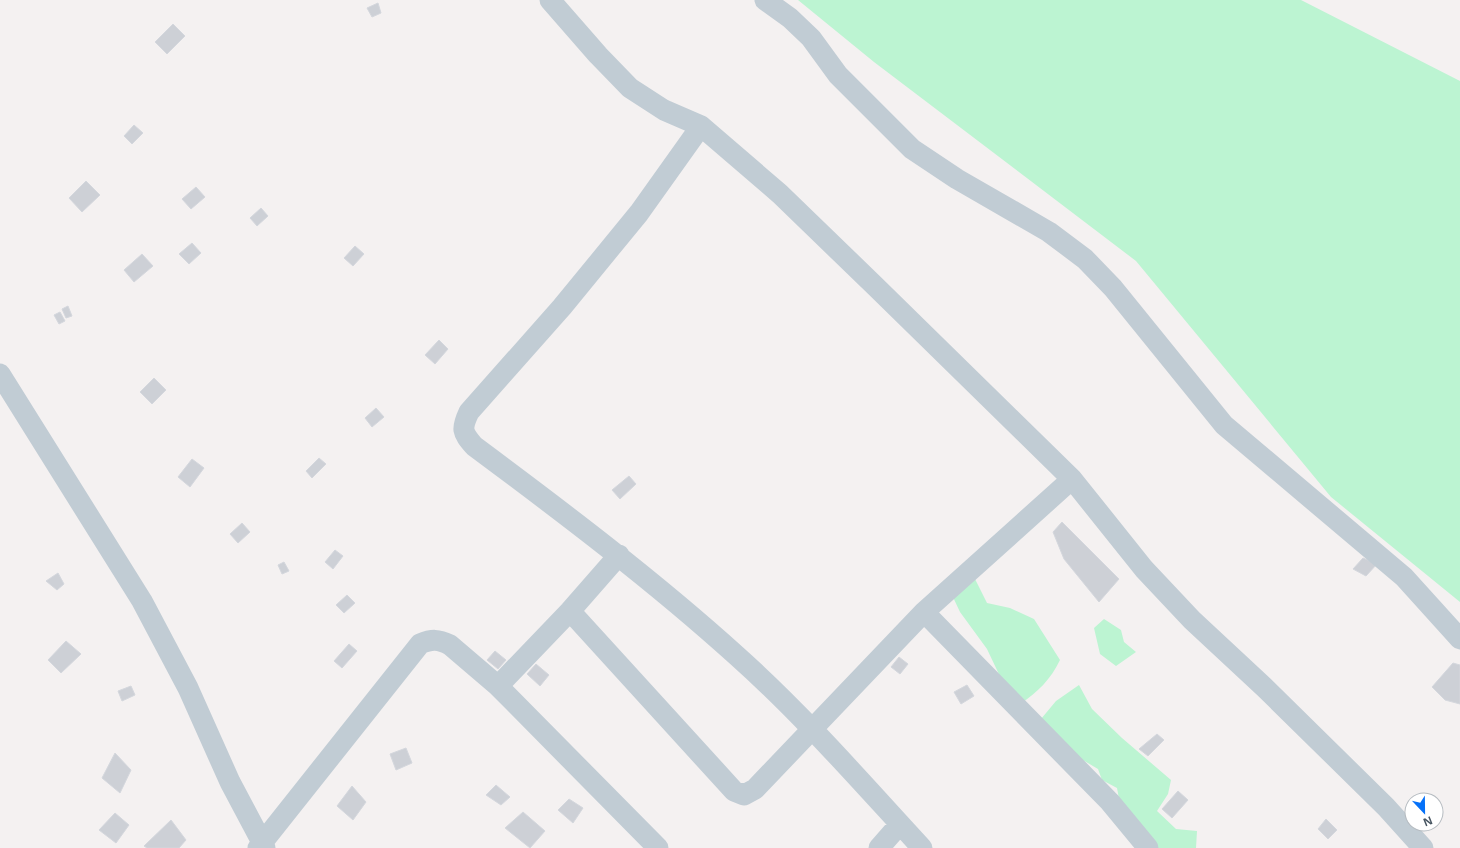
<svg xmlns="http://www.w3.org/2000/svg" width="1460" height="848" viewBox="0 0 1460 848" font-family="'Open Sans',sans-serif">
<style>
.green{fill:#bcf4d2}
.building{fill:#cdd0d6;stroke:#d4d7dd}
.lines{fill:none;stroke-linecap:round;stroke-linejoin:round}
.minor{stroke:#c1ccd4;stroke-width:21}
</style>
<rect width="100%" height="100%" fill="#f4f1f1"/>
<path class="green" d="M 798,0 L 1301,0 L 1460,81 L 1460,602 L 1331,497 L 1136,261 L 874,62 Z
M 973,575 L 987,603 L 1010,608 L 1034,619 L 1060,660 C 1051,679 1038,692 1020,704 L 1005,687 L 987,649 L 960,612 L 952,595 Z
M 1104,619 L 1121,630 L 1124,642 L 1136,652 L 1116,666 L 1100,654 L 1094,628 Z
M 1079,685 L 1092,709 L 1122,738 L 1171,780 L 1168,794 L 1157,811 L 1176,829 L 1197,831 L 1196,848 L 1156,848 L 1120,804 L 1117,788 L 1102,780 L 1098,769 L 1071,753 L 1041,719 L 1056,701 Z"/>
<path class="building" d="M 378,3 L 381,13 L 372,17 L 367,8 Z
M 173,24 L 185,36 L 167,54 L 155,42 Z
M 134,125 L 143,133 L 132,144 L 124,136 Z
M 86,181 L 100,195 L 82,212 L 69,198 Z
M 196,187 L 205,197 L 191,209 L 182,199 Z
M 261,208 L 268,216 L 257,226 L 250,218 Z
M 192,243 L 201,253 L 189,264 L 179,254 Z
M 355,246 L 364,254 L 353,266 L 344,258 Z
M 142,254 L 153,266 L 134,282 L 124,270 Z
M 68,306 L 72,316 L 66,318 L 62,309 Z
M 60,312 L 65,321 L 59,324 L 54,315 Z
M 439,340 L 448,349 L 435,364 L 425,355 Z
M 154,378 L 166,390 L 152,404 L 140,392 Z
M 376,408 L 384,417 L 372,427 L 365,418 Z
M 319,458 L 326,464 L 312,478 L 306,471 Z
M 192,459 L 204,468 L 190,487 L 178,477 Z
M 629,476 L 636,484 L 620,499 L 612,490 Z
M 1062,522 L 1119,579 L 1099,602 L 1064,559 L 1053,532 Z
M 242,523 L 250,532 L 238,543 L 230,534 Z
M 335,550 L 343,556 L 333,569 L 325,562 Z
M 1363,558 L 1377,564 L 1366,576 L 1353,569 Z
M 284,562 L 289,571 L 282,574 L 278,565 Z
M 58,573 L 64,584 L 57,590 L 46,581 Z
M 347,595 L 355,603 L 344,613 L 336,605 Z
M 66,641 L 81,654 L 61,673 L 48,660 Z
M 349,644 L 357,651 L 342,668 L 334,661 Z
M 495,651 L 506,660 L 498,669 L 487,660 Z
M 899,657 L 908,664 L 900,674 L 891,667 Z
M 1453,663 L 1460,665 L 1460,704 L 1445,700 L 1432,687 Z
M 536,664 L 549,675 L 540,686 L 527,674 Z
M 967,685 L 974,696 L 961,704 L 954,692 Z
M 131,686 L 135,695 L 122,701 L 118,691 Z
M 1157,734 L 1164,740 L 1148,756 L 1139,749 Z
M 406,748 L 412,763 L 396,770 L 390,754 Z
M 115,753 L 131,770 L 120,793 L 102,778 Z
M 496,785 L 510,797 L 501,805 L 486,795 Z
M 352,786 L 366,802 L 353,820 L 337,806 Z
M 1178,791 L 1188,800 L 1172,818 L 1162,809 Z
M 569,799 L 583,808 L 573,823 L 558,810 Z
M 523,812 L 545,831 L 530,848 L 505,828 Z
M 115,813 L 129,825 L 116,843 L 99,830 Z
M 1326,819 L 1337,830 L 1328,839 L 1318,829 Z
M 171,820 L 186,840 L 179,848 L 147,848 L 144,846 Z"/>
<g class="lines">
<path class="minor" d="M 550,0 L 598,55 L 630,88 L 664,110 L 701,126 L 780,194 L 875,286 L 1072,479 L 1144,569 L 1192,620 L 1264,687 L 1386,807 L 1423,848
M 765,0 L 790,18 L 811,38 L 838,75 L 912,149 L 957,179 L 1049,232 L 1085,259 L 1113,288 L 1224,425 L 1404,577 L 1460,639
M 701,126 L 639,213 L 562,307 L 469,412 C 461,429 462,432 474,446 C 564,513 654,581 737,656 C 803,715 862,783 922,848
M 0,374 L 142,601 L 188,688 L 230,782 L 265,848
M 570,611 L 734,791 L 744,795 L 755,789 L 924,612 L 1072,479
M 924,612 L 1110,802 L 1148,848
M 498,686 L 570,611 L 619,555
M 258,848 L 420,644 C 432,639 438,639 450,645 L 498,686 L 658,848
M 879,848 L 900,824"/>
</g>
<g transform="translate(1424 812) rotate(158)"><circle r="19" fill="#ffffff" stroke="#b5bbc0"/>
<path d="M0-3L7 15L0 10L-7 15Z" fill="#0671f8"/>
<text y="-6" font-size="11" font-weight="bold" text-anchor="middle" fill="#475561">N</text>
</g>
</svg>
